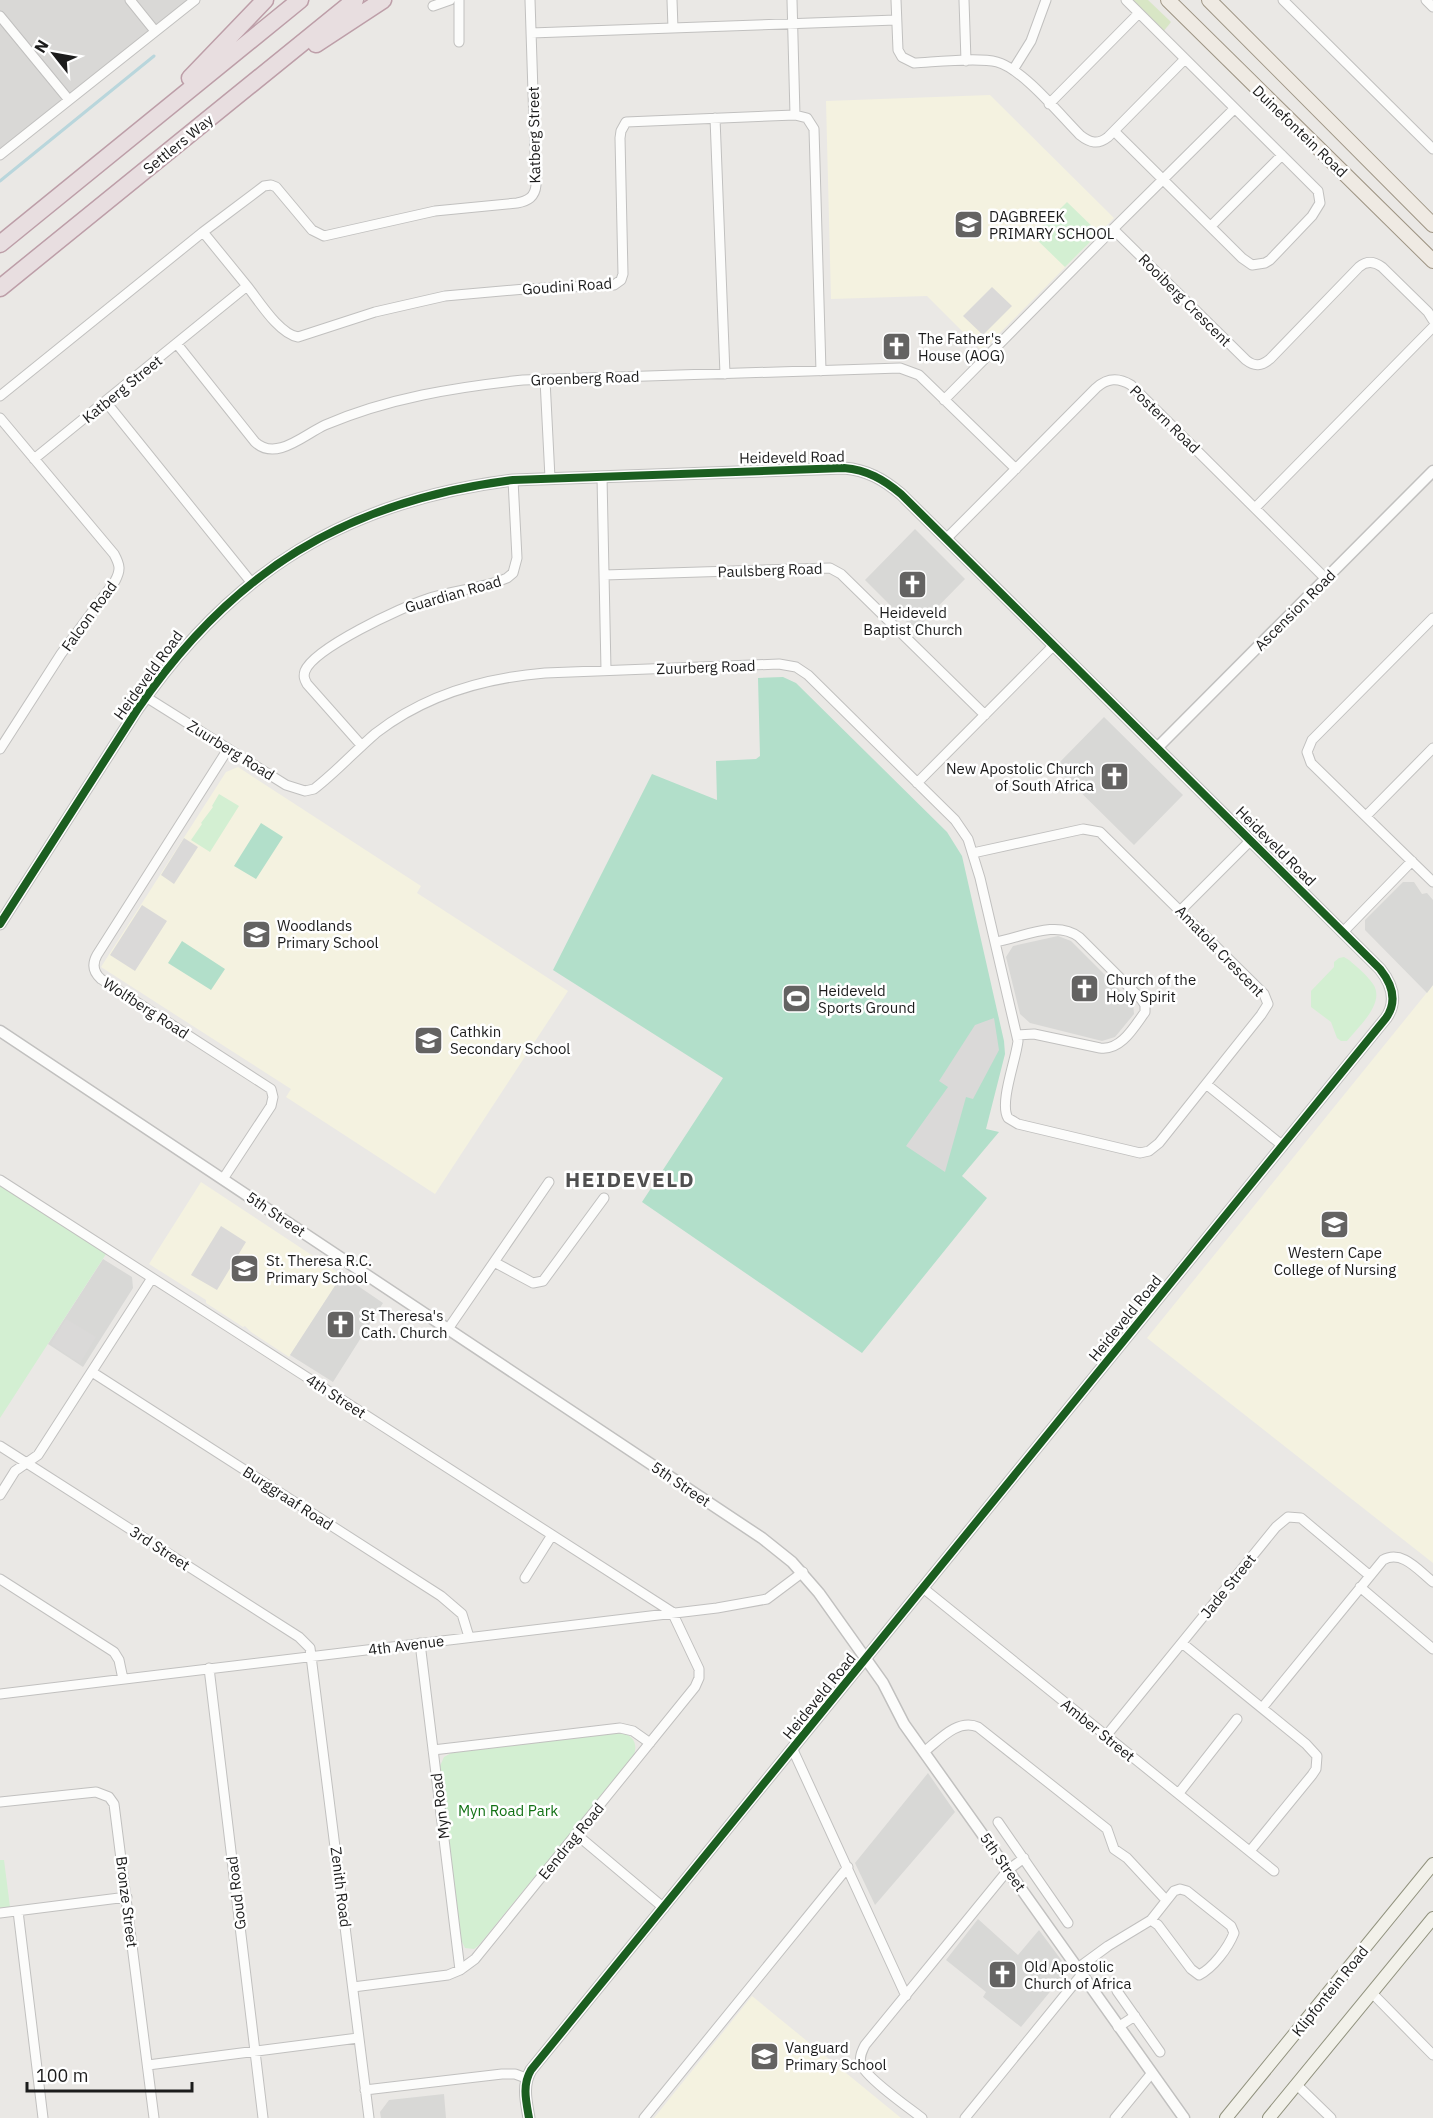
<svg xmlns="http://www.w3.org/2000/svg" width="1433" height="2118" viewBox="0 0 1433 2118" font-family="'IBM Plex Sans',sans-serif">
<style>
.residential{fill:#d9d8d6}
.education{fill:#f4f2e0}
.religious{fill:#d8d8d6}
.grass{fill:#d8e6c5}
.park{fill:#d3efd2}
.pitch{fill:#b2dfca}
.parking{fill:#dad9d8}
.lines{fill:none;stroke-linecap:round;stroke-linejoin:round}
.stream{stroke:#b9d6dc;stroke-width:3}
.minor-casing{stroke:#c1c0bf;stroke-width:11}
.tertiary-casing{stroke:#c1c0bf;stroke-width:13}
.secondary-casing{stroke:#91927e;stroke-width:14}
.primary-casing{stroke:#9e9483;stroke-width:16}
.motorway-casing{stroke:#bd9ea8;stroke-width:19}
.minor{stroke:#fcfcfb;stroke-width:9}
.tertiary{stroke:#fcfcfb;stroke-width:10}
.secondary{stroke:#f2f1ea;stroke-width:12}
.primary{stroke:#efeae3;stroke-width:14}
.motorway{stroke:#e8dee0;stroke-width:16}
.cycleway-casing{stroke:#fff;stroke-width:11}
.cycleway{stroke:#1b5e20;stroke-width:8}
.labels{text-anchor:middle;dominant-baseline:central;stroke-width:5;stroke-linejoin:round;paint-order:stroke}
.street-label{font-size:15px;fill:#1c1c1c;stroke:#fff}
.poi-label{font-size:15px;fill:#1c1c1c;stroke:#fff;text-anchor:start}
.park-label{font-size:15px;fill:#127215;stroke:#fff}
.district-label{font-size:21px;font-weight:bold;letter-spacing:1.5px;fill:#4f4f4f;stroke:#fff}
</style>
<rect width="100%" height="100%" fill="#eae8e5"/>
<path class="residential" d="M 0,0 L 194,0 L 0,154 Z"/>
<path class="education" d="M 990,95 L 1114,218 L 982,351 L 927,296 L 831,299 L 826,101 Z
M 238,767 L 421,886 L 417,893 L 568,991 L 435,1194 L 286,1097 L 291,1089 L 101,967 L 226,772 Z
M 1433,985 L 1433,1563 L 1147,1338 Z
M 201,1182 L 342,1275 L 289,1357 L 251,1332 L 245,1326 L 243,1327 L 206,1303 L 206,1300 L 149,1264 Z
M 752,1996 L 901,2118 L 654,2118 Z"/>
<path class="religious" d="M 915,529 L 965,579 L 915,630 L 865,580 Z
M 1104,717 L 1183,795 L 1134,845 L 1055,767 Z
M 1403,882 L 1414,882 L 1422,894 L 1427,893 L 1433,900 L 1433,985 L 1427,993 L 1365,930 L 1365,920 Z
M 1058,936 L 1071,941 L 1133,1003 L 1134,1014 L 1115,1037 L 1102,1041 L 1030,1023 L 1020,1014 L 1006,957 L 1013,946 Z
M 103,1259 L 132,1277 L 133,1288 L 83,1367 L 48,1344 Z
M 342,1275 L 383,1303 L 333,1382 L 290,1355 Z
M 928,1773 L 955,1812 L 875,1905 L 855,1863 Z
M 978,1919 L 1018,1955 L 1039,1930 L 1065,1965 L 1063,1976 L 1021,2027 L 983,1997 L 986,1992 L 946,1960 Z
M 444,2094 L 446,2118 L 381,2118 L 380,2112 L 389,2100 Z"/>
<path class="grass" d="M 1132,0 L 1148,0 L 1171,22 L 1163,32 Z"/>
<path class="park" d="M 1067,202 L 1099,233 L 1065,267 L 1033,236 Z
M 219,794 L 239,806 L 210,852 L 191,840 L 202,824 L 201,823 L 213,807 L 212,806 Z
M 1344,957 L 1349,960 C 1357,967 1367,975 1373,984 C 1386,1003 1358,1027 1347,1041 L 1341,1041 L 1337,1038 L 1331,1022 L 1311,1007 L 1311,991 L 1334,967 L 1334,962 L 1339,958 Z
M 0,1185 L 106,1254 L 0,1418 Z
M 621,1732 C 633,1736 638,1743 634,1755 L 479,1945 L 474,1949 L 465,1948 L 461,1940 L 440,1766 L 444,1757 L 453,1752 Z
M 0,1860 L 4,1860 L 10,1907 L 0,1908 Z"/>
<path class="pitch" d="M 783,677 L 796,683 L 947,832 L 962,856 L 1004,1041 L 1005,1054 L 986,1129 L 999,1132 L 962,1176 L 987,1198 L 862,1353 L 642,1202 L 723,1078 L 553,970 L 652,774 L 717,800 L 716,761 L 756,759 L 760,756 L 758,678 Z
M 261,823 L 283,837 L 256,879 L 234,866 Z
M 182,941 L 225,969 L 211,990 L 168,963 Z"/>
<path class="parking" d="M 992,287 L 1012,306 L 983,335 L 963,316 Z
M 184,838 L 198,847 L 174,884 L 161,875 Z
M 142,905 L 167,921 L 135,971 L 110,955 Z
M 994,1018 L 999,1050 L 973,1099 L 966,1097 L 945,1172 L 906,1146 L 948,1087 L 939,1081 L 975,1025 Z
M 221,1226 L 246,1242 L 217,1290 L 191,1275 Z
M 66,1319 L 96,1337 L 80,1363 L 51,1344 Z"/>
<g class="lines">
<path class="stream" d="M 0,181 L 154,56"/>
<defs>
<path id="minor" d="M 130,0 L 155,31
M 459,0 L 459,42
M 672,0 L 673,28
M 792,0 L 795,115
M 896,0 L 898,50 L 902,57 L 914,63 C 935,62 978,57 997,62 C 1023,69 1060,115 1080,135 C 1090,143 1098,145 1108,137 L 1185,59
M 964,0 L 966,61
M 1283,0 L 1433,149
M 1426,0 L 1433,7
M 433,6 L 450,0
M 0,16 L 69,100
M 531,33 L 896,20
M 1013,70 L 1031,41 L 1046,0
M 1049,104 L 1139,13
M 715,118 L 725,374
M 1114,131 L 1242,258 L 1252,265 L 1265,263 L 1270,260 L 1312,216 L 1320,203 L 1318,191 L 1126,0
M 0,155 L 195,0
M 1211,226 L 1282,155
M 1113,229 L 1234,109
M 247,286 C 259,301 279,334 298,337 L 375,312 L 445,296 L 525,289 L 614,285 L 621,280 L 623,274 L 620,138 L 621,131 L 626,122 L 795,115 L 807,118 L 814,129 L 821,371
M 177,344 L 255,442 C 276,462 305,434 325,425 C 388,398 456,387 523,380 L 900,368 L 919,375 L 1016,469
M 545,380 L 550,478
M 0,396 L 203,232 L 264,186 L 271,185 L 276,187 L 312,230 L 324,236 L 435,211 L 517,203 C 528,201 535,197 536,185 L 530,0
M 944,400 L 1113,229 L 1246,360 C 1255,367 1261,366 1270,359 L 1359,267 C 1366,261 1374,261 1382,267 L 1428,312 L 1433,320
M 106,402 L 251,582
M 0,418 L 114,554 C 120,565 121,570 115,581 L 61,654 L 0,749
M 34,459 L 247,286 L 203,232
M 602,477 L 606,670
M 1255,508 L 1433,327
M 946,539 L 1096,388 C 1107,378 1118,377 1131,385 L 1326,579
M 604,575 L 830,568 L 841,574 L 985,715
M 1433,618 L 1312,740 L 1307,752 L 1311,763 L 1433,882
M 146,697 L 286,785 L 305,791 L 314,789 C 336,772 355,751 376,733 C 425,695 484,678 545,673 L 779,664 L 796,667 L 808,675 L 955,820 L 968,839 L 980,878 L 1018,1041 C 1016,1060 999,1103 1008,1118 L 1018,1124 L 1140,1153 L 1149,1151 L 1159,1143 L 1261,1015 L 1268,1004 L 1264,994 L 1100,832 L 1083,829 L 973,853
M 362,746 L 307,684 C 305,680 303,677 305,671 C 314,648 402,607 427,599 C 453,590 482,589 507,578 L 513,573 L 517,558 L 513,480
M 917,783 L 1054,645
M 1366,816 L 1433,748
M 1181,910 L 1251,840
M 1343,932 L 1412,861
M 995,942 C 1021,938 1056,919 1079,937 L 1141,999 L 1145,1005 L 1145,1012 C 1134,1027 1121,1051 1100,1048 L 1034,1034 L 1017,1035
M 1206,1084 L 1283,1146
M 223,1179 L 271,1106 L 273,1097 L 271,1089 L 101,979 C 93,972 92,964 97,955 L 228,749
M 0,1180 L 672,1612 L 699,1669 L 699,1678 L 695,1687 L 475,1959 L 460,1970 L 448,1975 L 353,1987
M 494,1262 L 533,1283 L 543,1281 L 604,1198
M 448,1329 L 549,1182
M 92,1372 L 441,1596 L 462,1614 L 469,1637
M 0,1446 L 299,1637 L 310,1648 L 369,2118
M 0,1495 L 15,1471 L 38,1455 L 152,1278
M 525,1578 L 552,1535
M 0,1579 L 114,1652 L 119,1660 L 123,1679
M 1360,1587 L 1433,1649
M 923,1588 L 1274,1871
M 420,1643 L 460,1970
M 1182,1643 L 1306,1744 L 1317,1756 L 1316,1769 L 1312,1775 L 1250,1851
M 209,1668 L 263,2118
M 0,1694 L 717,1608 L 767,1599 L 803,1572
M 1262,1708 L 1383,1560 C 1402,1549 1419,1571 1433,1582
M 1106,1736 L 1276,1527 L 1288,1517 L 1301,1518 L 1369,1575
M 433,1750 L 620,1728 L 633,1731 L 650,1743
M 793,1750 L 906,1996
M 924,1752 C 939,1740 958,1718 978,1727 L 1107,1829 L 1114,1849 L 1127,1858 L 1166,1900
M 1179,1793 L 1237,1719
M 0,1802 L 96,1792 L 109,1797 L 114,1804 L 154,2118
M 998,1822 L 1068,1923
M 576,1834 L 664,1908
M 18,1911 L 43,2118
M 0,1913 L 127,1897
M 1078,1968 L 1108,1946 L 1151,1920 L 1174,1891 L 1180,1889 L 1187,1891 L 1231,1926 L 1234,1933 C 1228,1948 1213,1968 1199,1975 L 1191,1969 L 1158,1925 L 1151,1920
M 1117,1991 L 1160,2052
M 1372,1993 L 1433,2055
M 1118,2027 L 1135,2016
M 148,2065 L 358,2038
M 1297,2085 L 1331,2118
M 365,2090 L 502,2074 L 515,2074 L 526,2078
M 644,2118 L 848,1867
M 922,2118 C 909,2108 865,2077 861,2064 C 859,2057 862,2051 865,2045 L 1008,1870 L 1024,1858
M 965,2118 L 1082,1974
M 1115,2118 L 1151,2074"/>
<path id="tertiary" d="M 1157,748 L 1433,471
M 0,924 L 137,710 C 232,571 346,501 513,480 L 844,468 C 867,470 883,479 901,494 L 1380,969 C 1392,984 1398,1001 1386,1018 L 531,2070 C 522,2085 526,2101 529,2118
M 0,1031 L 762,1538 L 792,1562 L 819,1593 L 883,1683 L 904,1724 L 1184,2118"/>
<path id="secondary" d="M 1226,2118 L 1433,1864
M 1269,2118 L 1433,1918"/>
<path id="primary" d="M 1168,0 L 1433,261
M 1209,0 L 1433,225"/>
<path id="motorway" d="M 316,44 L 383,0
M 190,78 L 265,0
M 0,244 L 300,0
M 0,288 L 355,0"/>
</defs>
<use href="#minor" class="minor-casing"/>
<use href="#tertiary" class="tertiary-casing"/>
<use href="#secondary" class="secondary-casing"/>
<use href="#primary" class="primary-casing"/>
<use href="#motorway" class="motorway-casing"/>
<use href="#minor" class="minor"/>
<use href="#tertiary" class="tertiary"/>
<use href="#secondary" class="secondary"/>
<use href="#primary" class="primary"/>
<use href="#motorway" class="motorway"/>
<defs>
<path id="cycleway" d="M 0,924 L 137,710 C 232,571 346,501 513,480 L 844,468 C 867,470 883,479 901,494 L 1380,969 C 1392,984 1398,1001 1386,1018 L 531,2070 C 522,2085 526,2101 529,2118"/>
</defs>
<use href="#cycleway" class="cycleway-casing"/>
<use href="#cycleway" class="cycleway"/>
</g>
<defs>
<symbol id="school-square" viewBox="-11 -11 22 22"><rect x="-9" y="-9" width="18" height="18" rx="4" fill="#646362" stroke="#fff"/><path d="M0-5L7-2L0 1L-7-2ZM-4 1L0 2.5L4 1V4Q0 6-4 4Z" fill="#fff"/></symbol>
<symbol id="church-square" viewBox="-11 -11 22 22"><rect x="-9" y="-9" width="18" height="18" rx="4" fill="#646362" stroke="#fff"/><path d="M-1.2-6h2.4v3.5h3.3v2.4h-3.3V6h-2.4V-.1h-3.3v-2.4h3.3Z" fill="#fff"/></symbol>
<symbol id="stadium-square" viewBox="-11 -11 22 22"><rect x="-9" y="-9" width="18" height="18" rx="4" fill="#646362" stroke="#fff"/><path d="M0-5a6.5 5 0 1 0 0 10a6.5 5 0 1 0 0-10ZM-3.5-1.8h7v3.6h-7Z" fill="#fff"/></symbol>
<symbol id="university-square" viewBox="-11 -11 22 22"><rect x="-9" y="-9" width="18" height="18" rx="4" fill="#646362" stroke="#fff"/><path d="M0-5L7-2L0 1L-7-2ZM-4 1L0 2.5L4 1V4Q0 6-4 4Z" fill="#fff"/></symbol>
</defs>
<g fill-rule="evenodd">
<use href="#school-square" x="952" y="208" width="33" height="33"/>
<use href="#church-square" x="880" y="330" width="33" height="33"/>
<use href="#church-square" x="896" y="568" width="33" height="33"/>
<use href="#church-square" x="1098" y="760" width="33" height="33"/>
<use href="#school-square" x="240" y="918" width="33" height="33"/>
<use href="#church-square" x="1068" y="972" width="33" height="33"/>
<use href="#stadium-square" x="780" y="982" width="33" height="33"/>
<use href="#school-square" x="412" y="1024" width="33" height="33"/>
<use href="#university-square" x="1318" y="1208" width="33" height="33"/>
<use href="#school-square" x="228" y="1252" width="33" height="33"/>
<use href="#church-square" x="324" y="1308" width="33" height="33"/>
<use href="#church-square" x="986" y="1958" width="33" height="33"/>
<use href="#school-square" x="748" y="2040" width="33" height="33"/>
</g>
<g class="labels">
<g class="street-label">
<text transform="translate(1300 131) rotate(44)">Duinefontein Road</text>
<text transform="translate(534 135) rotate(-91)">Katberg Street</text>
<text transform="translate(178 144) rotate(-39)">Settlers Way</text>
<text transform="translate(567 286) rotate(-4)">Goudini Road</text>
<text transform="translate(1185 300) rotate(45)">Rooiberg Crescent</text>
<text transform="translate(585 378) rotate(-2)">Groenberg Road</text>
<text transform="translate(122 389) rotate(-39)">Katberg Street</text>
<text transform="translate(1165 419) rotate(44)">Postern Road</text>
<text transform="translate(792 457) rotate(-1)">Heideveld Road</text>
<text transform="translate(770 570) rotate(-2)">Paulsberg Road</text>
<text transform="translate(453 594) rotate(-16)">Guardian Road</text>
<text transform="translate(1295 610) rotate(-45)">Ascension Road</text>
<text transform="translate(89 616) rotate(-54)">Falcon Road</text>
<text transform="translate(706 667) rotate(-2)">Zuurberg Road</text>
<text transform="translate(148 675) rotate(-54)">Heideveld Road</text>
<text transform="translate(231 750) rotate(32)">Zuurberg Road</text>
<text transform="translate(1276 846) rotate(45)">Heideveld Road</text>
<text transform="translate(1220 951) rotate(46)">Amatola Crescent</text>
<text transform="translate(146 1008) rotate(33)">Wolfberg Road</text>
<text transform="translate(276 1214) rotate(34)">5th Street</text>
<text transform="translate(1125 1318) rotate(-51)">Heideveld Road</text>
<text transform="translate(336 1396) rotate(33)">4th Street</text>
<text transform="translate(681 1484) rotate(34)">5th Street</text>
<text transform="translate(288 1498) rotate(33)">Burggraaf Road</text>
<text transform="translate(160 1548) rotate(33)">3rd Street</text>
<text transform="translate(1228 1586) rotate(-51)">Jade Street</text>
<text transform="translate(406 1645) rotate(-7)">4th Avenue</text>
<text transform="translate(819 1696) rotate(-51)">Heideveld Road</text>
<text transform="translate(1098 1730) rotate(39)">Amber Street</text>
<text transform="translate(440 1806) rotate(-97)">Myn Road</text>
<text transform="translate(571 1841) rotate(-51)">Eendrag Road</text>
<text transform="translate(1003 1862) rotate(55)">5th Street</text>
<text transform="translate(341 1887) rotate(83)">Zenith Road</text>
<text transform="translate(236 1893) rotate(-97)">Goud Road</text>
<text transform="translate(127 1902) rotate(83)">Bronze Street</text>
<text transform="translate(1330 1991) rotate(-51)">Klipfontein Road</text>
</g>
<g class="poi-label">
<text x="989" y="216">DAGBREEK<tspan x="989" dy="17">PRIMARY SCHOOL</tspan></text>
<text x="918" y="338">The Father's<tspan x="918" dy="17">House (AOG)</tspan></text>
<text x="913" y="612" text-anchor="middle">Heideveld<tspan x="913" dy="17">Baptist Church</tspan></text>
<text x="1094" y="768" text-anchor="end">New Apostolic Church<tspan x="1094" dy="17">of South Africa</tspan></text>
<text x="277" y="925">Woodlands<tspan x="277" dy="17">Primary School</tspan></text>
<text x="1106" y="979">Church of the<tspan x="1106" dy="17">Holy Spirit</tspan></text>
<text x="818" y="990">Heideveld<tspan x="818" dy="17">Sports Ground</tspan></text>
<text x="450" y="1031">Cathkin<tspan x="450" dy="17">Secondary School</tspan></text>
<text x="1335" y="1252" text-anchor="middle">Western Cape<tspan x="1335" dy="17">College of Nursing</tspan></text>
<text x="266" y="1260">St. Theresa R.C.<tspan x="266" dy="17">Primary School</tspan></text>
<text x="361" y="1315">St Theresa's<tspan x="361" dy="17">Cath. Church</tspan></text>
<text x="1024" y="1966">Old Apostolic<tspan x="1024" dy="17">Church of Africa</tspan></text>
<text x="785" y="2047">Vanguard<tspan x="785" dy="17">Primary School</tspan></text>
</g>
<g class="park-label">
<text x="508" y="1810">Myn Road Park</text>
</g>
<g class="district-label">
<text x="630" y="1179">HEIDEVELD</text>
</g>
</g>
<g transform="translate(54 54) rotate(301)" stroke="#ffffff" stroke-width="4.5" paint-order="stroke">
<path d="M0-4.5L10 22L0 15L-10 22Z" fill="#1c1c1c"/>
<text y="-9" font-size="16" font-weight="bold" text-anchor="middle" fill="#1c1c1c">N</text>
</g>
<path d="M27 2082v9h165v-9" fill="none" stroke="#1c1c1c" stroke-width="3"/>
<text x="36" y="2082" font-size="18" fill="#1c1c1c" stroke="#ffffff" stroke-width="4.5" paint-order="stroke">100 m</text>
</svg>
